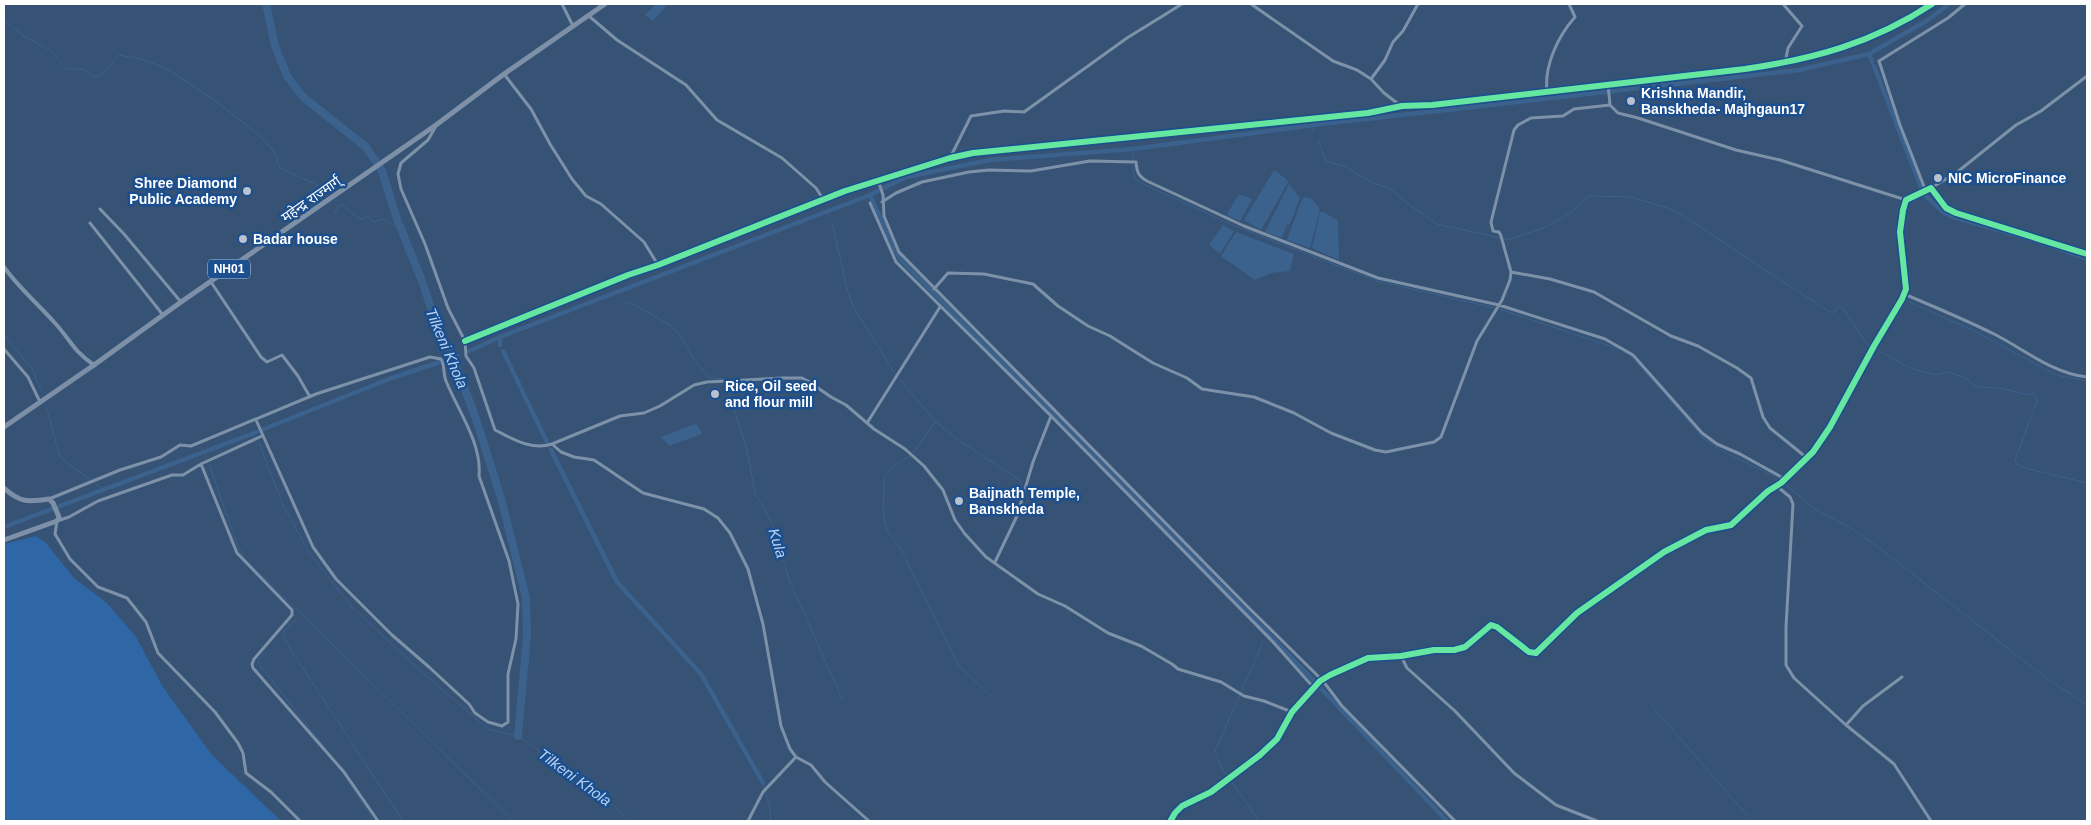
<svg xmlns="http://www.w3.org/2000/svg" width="2091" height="825" viewBox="0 0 2091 825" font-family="Arial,'Noto Sans Devanagari',sans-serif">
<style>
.green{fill:#2f66a5}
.water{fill:#3b618d}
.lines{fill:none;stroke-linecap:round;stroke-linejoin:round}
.stream{stroke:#3b618d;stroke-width:1}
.canal{stroke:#3b618d;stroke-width:4.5}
.river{stroke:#3b618d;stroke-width:8}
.minor{stroke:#7d92a8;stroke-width:3}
.tertiary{stroke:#7d92a8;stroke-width:4}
.primary{stroke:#7d8ea7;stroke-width:5}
.trunk{stroke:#7e90a7;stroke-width:5}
.cycleway-casing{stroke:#1b4f8f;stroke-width:9}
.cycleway{stroke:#66e7a1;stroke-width:6}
.poi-dot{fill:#b9c2ce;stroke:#1b4f8f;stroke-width:2}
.labels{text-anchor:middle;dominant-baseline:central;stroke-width:5;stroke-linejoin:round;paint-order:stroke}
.shield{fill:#1b4f8f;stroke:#bbcadd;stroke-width:1}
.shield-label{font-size:12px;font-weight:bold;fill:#fff}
.poi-label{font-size:14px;font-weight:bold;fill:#fff;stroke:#1b4f8f;text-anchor:start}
.street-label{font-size:14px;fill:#fff;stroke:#1b4f8f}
.water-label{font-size:15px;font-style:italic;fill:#b5d3f5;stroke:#1b4f8f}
</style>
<rect width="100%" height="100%" fill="#365274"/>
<path class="green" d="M 36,536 L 46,543 L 74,578 L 107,603 L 136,637 L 163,687 L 212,755 L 281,821 L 4,821 L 4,544 Z"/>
<path class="water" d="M 656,4 L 668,4 L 653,21 L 645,15 Z
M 1274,170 L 1289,181 L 1261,230 L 1244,220 Z
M 1289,184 L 1300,198 L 1290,224 L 1287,225 L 1282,238 L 1265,232 Z
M 1239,194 L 1252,199 L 1240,221 L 1228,216 L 1228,212 Z
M 1305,197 L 1311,198 L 1320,209 L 1310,248 L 1287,240 L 1302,199 Z
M 1320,212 L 1324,212 L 1338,221 L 1339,260 L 1312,248 Z
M 1223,225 L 1234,231 L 1220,254 L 1209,245 Z
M 1236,232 L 1294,254 L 1290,271 L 1272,273 L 1255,280 L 1221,256 Z
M 695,424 L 699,427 L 702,434 L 669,446 L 661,437 Z"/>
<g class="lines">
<path class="stream" d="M 4,20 C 11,25 18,33 26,37 C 47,49 52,49 66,69 L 84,69 L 93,77 L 101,75 L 119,55 L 141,59 L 168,69 L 218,103 L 258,134 L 273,150 L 280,168 L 326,189
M 1313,131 L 1313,125
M 1318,140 L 1326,161 L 1348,167 L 1356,174 L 1376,184 L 1391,189 L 1408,204 L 1437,224 L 1500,238
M 1133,149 L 1133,159
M 1133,164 L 1134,176 L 1137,181 L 1235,226 L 1377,281 L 1495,308
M 827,211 L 830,217
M 335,213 L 337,207 L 342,204 L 356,217 L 362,219 L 368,216 L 373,222 L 383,219 L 402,230
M 832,223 L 848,292 L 855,310 L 896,375 L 935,421 L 957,439 L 1021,481 L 1021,496
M 1504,239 L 1507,240 L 1543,228 L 1569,214 L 1589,196 L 1631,197 L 1674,210 L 1828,311 L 1833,313 L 1839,306 L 1843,308 L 1867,344 L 1910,368 L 1936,375 L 1947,372 L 1964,377 L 1977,387 L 2001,388 L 2024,394 L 2035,394 L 2037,401 L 2015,460 L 2018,465 L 2029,469 L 2087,483
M 621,290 L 622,295
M 1907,301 L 1974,331 L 2056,375 L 2087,381
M 624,302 L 635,305 L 670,325 L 681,336 L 691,355 L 709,378 L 725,379
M 1499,309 L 1619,349
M 4,335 L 33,370 L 41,391
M 1624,352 L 1630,355 L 1704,439 C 1728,456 1756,466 1781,480
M 726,383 L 747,450 L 755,493 L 773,525 L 789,579 L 842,699
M 46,406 L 60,457 L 89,479
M 259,443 L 283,505 L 310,554 L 352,607 L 424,674 L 488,729 L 518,736 L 604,796 L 630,821
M 205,450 L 206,458
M 913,453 L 935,422
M 910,456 L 894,466 L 884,478 C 885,496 880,511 887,529 C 893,543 904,548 909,566 L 959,666 L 992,697
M 209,464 L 237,544 L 244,558 L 513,821
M 1784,483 L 1813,508 L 1852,529 L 1873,543 L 2046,678 L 2087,705
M 96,484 L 103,489
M 284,631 L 284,638 L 293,653 L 403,821
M 281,635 L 296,619
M 264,654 L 258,662 L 259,664 L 326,749
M 1241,692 L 1263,642
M 1240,695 L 1215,751 L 1221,767 L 1259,821
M 1651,705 L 1752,821
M 342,772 L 374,821
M 763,783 L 769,804 L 771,821"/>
<path class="canal" d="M 1869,54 L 1872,62
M 1874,66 L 1922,190
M 1924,194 L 1943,212 L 1953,217 L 2044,243 L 2087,259
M 870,195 L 896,252 L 901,260 L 1292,658 L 1447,821
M 500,337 L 500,345
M 469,351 L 500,337 L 870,195 L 906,177 L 990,160 L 1133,149 L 1313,125 L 1799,70 L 1869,54 L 1928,20 L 1949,4
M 503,351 L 547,442
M 449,358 L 457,356
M 264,429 L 389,379 L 440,362
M 551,450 L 617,582 L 701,674 L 763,783
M 4,527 L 257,432"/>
<path class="river" d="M 266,4 L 275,46 L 287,76 L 303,97 L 366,147 L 382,171 L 397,219 L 422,281 L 441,338 L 453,357 L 476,419 L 501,498 L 526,598 L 527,636 L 518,736"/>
<path class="minor" d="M 562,4 L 573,26
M 1251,4 L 1333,61 L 1357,70 L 1371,79 L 1384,93 L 1401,106
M 1783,4 L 1802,26 L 1788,48 L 1785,63
M 589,16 L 617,40 L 686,85 L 717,120 L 782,158 L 816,188 L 823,199
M 504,74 L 531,109 L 550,144 L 572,179 L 586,196 L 601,204 L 644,242 L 658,265
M 1371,79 L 1385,60 L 1393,42 L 1403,31 L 1418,4
M 1608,84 L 1610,105 L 1618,113 L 1638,118 L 1736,150 L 1780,160 L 1906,200
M 1547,91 C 1544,66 1558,36 1575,17 L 1569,4
M 436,126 L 428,140 L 401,163 L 398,174 L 401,189 L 425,244 L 448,308 L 465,341 L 466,356 L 474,368 L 495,430 C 513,439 532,451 552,444 L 561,452 L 574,457 L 594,460 L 643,493 L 704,509 L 718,518 L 730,533 L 748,569 L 763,624 L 781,726 L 790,749 L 796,757 L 811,765 L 825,782 L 869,821
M 950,158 L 971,116 L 1004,111 L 1024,112 L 1127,38 L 1182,4
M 878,180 L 883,195 L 884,216 L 899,252 L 1248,607 L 1323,681 L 1342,706 L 1455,821
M 1931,188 L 1956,173 L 2016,125 L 2041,111 L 2087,76
M 1925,189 L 1900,125 L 1879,61 L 1948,18 L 1965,4
M 882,202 L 896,193 L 922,182 L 969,172 L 989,170 L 1031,171 L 1090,161 L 1136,162 C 1137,172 1138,176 1147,181 L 1244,226 L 1378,278 L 1499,305 L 1605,339 L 1633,355 L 1702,433 L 1717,444 L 1740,454 L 1785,479
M 870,203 L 896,262 L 1051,416 L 1273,642 L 1314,688
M 100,209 L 124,234 L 181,302
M 90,223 L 163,315
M 1511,272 L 1550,279 L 1594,292 L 1671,336 L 1698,346 L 1737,368 L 1751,378 L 1763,417 L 1770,428 L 1807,458
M 211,282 L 261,357 L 267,362 L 282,355 L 298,376 L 310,397
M 934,289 L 948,273 L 984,274 L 1033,284 L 1058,306 L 1088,326 L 1110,336 L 1153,363 L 1187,378 L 1202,389 L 1254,397 L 1294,413 L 1331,433 L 1375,450 L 1386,452 L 1434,442 L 1441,437 L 1477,341 L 1502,300 L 1510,280 L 1511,272 L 1501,236 L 1499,232 L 1493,231 L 1491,222 L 1514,130 L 1518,125 L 1531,118 L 1563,116 L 1574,109 L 1610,105
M 1904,294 C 1935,307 1966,320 1996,335 C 2025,350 2054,374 2087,377
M 465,341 L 628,275 L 658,265 L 845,191 L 950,158 L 973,153 L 1368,113 L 1402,106 L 1432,105 L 1745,69 C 1814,59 1873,43 1932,4
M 4,349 L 28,377 L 40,402
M 867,423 L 940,307
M 262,436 L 201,464 L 183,475 L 172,475 L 98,501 L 69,517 L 57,521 L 55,534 L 70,559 L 98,587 L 127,598 L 146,622 L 158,653 L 215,712 L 238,743 L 243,753 L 246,773 L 271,792 L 300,821
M 552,444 L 620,416 L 644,413 L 660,406 L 694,385 L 707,382 L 782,378 L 802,378 L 808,381 L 831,397 L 846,405 L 874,429 L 905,449 L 924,466 L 943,490 L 955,520 L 965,534 L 986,557 L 1038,594 L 1065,606 L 1108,633 L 1141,646 L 1172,664 L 1178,669 L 1221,682 L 1244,696 L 1264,701 L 1292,712
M 201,464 L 237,553 L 292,610 L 292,615 L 254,659 L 252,664 L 253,668 L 344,772 L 378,821
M 1781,484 L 1779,488 L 1790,497 L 1793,504 L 1786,627 L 1786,665 L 1794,678 L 1846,725 L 1894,764 L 1931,821
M 49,499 L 120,470 L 161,457 L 180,445 L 191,446 L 316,394 L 430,357 L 441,359 C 445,365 443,374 446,381 C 458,411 482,443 479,476 L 509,561 L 518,604 L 516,639 L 508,674 L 508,722 L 502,726 L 488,722 L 475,713 L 469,704 L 429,667 L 392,635 L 336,579 L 313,547 L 256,420
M 995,562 L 1017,516 L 1033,462 L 1051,416
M 1401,656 L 1407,668 L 1455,711 L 1514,773 L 1556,805 L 1597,821
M 1846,725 L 1863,706 L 1902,677
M 748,821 L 763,792 L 796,757
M 1172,821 L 1171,820 L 1175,813 L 1182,806 L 1211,792 L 1260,755 L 1277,739 L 1292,712 L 1320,681 L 1330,675 L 1368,658 L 1401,656 L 1434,650 L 1454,650 L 1465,647 L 1491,625 L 1497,627 L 1529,652 L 1536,653 L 1577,613 L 1664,552 L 1706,530 L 1731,525 L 1768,491 L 1781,483 L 1813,452 L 1830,427 L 1874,346 L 1902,299 L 1906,289 L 1900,232 L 1903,210 L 1906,200 L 1931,188 L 1946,208 L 1956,213 L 2087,254"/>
<path class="tertiary" d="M 4,267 C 19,288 37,303 54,322 C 70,339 73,351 94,365"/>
<path class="primary" d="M 4,427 L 94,365
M 4,488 C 20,503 29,502 49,499 L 53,503"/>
<path class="trunk" d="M 94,365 L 181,302 L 436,125 L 504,74 L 605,4
M 4,540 L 57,521 L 59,517 L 53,503"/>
<defs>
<path id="cycleway" d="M 465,341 L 628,275 L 658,265 L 845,191 L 950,158 L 973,153 L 1368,113 L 1402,106 L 1432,105 L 1745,69 C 1814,59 1873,43 1932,4
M 1172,821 L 1171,820 L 1175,813 L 1182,806 L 1211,792 L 1260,755 L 1277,739 L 1292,712 L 1320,681 L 1330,675 L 1368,658 L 1401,656 L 1434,650 L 1454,650 L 1465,647 L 1491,625 L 1497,627 L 1529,652 L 1536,653 L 1577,613 L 1664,552 L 1706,530 L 1731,525 L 1768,491 L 1781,483 L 1813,452 L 1830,427 L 1874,346 L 1902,299 L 1906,289 L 1900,232 L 1903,210 L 1906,200 L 1931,188 L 1946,208 L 1956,213 L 2087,254"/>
</defs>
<use href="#cycleway" class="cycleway-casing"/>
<use href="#cycleway" class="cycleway"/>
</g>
<g class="poi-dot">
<circle cx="1631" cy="101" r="5"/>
<circle cx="1938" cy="178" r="5"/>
<circle cx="247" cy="191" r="5"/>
<circle cx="243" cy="239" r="5"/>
<circle cx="715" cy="394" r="5"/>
<circle cx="959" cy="501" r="5"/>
</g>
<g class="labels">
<rect class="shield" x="208" y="259.5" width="42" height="19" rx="4"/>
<g class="shield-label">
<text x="229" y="269">NH01</text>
</g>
<g class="poi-label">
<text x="1641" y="93">Krishna Mandir,<tspan x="1641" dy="16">Banskheda- Majhgaun17</tspan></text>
<text x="1948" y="178">NIC MicroFinance</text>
<text x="237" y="183" text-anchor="end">Shree Diamond<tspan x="237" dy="16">Public Academy</tspan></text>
<text x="253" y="239">Badar house</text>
<text x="725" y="386">Rice, Oil seed<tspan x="725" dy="16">and flour mill</tspan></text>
<text x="969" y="493">Baijnath Temple,<tspan x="969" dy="16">Banskheda</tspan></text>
</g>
<g class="street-label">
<text transform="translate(311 199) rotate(-35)">महेन्द्र राज्मार्ग्</text>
</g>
<g class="water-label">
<text transform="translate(447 348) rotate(67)">Tilkeni Khola</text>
<text transform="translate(778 543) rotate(73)">Kula</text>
<text transform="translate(575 777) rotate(36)">Tilkeni Khola</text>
</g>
</g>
<rect width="2091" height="825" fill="none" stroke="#ffffff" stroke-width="10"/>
</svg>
